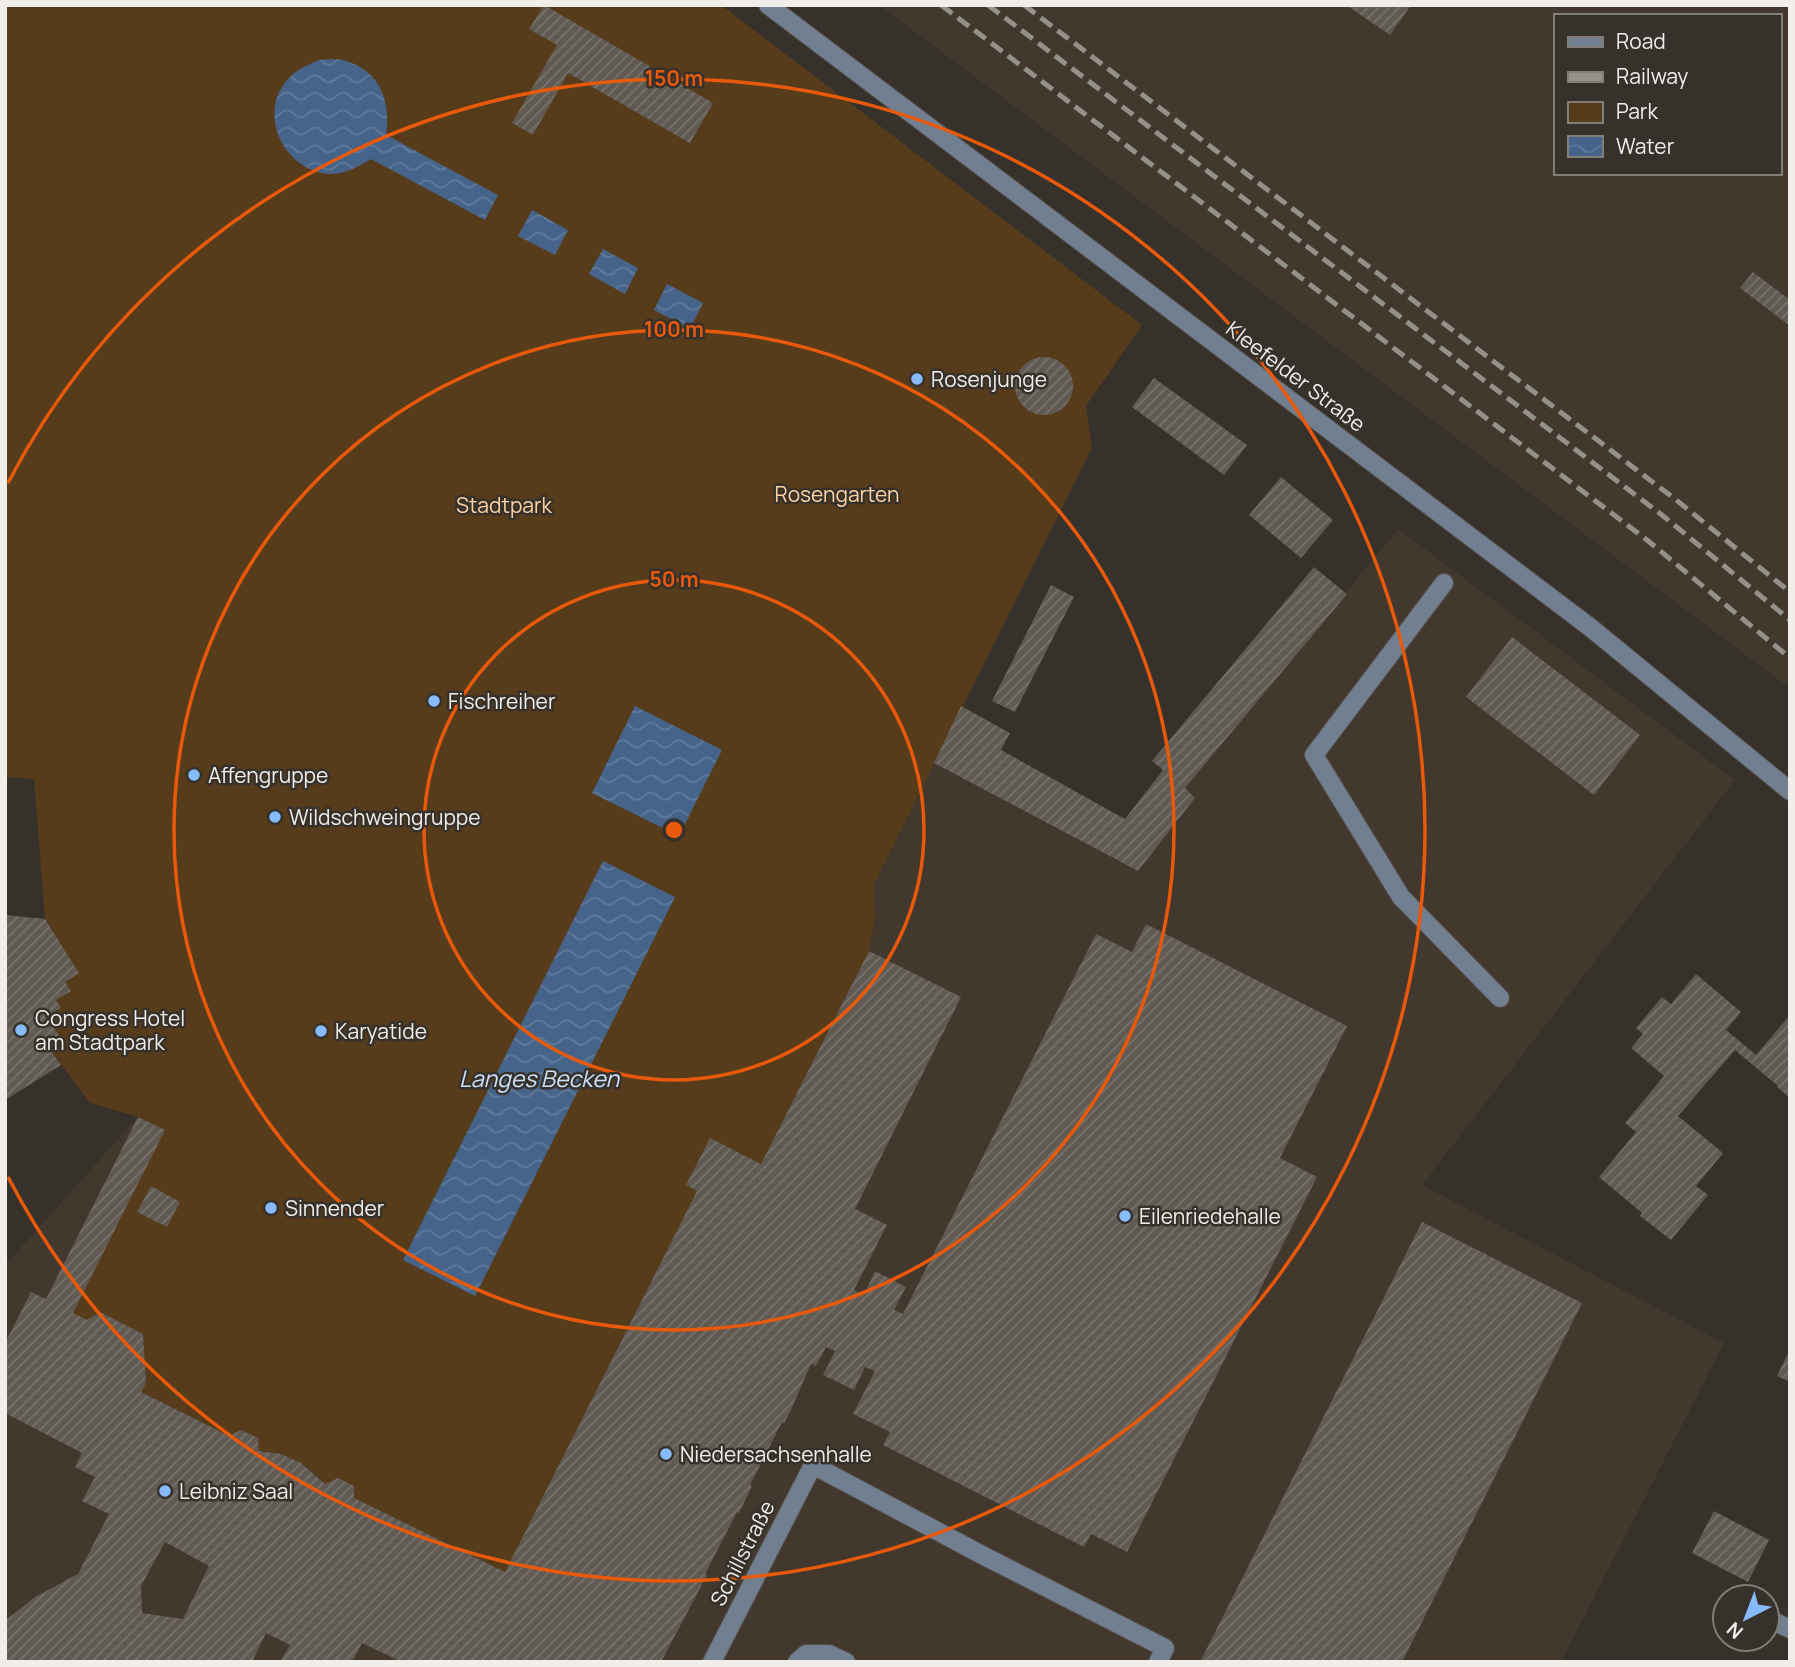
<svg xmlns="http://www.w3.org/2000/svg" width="1795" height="1667" viewBox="0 0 1795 1667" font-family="Manrope,sans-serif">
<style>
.built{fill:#43382d;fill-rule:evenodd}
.park{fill:#573c1c}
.water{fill:url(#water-waves)}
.building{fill:url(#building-hatch);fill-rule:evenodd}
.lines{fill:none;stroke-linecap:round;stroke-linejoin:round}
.minor-casing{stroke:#554f49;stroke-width:20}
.minor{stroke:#717f91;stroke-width:18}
.rail{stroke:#94908a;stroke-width:5;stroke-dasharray:14 7;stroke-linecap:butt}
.ring{fill:none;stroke:#e8590c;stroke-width:3.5}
.poi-dot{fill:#87bbfb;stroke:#37312b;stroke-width:2.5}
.labels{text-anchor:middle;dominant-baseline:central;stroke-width:5;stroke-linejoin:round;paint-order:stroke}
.street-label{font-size:21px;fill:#f1eee9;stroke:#37312b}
.poi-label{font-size:21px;fill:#f1eee9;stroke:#37312b;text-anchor:start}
.park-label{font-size:21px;fill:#ffd2a2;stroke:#37312b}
.water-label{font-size:23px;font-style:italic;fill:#cce0f9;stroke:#37312b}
.centre{fill:#e8590c;stroke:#37312b;stroke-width:3.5}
.ring-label{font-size:21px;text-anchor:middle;font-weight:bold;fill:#e8590c;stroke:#37312b;stroke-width:5;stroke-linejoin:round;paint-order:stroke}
</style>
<defs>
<pattern id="water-waves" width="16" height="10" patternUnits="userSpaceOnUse" patternTransform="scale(1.75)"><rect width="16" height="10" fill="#46648a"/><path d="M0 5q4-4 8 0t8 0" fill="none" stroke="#617a9a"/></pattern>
<pattern id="building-hatch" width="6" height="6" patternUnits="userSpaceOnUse" patternTransform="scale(1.75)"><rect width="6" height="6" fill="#605a53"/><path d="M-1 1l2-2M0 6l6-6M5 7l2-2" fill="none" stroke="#77726c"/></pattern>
</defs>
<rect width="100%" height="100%" fill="#37312b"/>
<path class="built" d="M 879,5 L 1790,5 L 1790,688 L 1094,166 ZM 1555,16 L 1779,16 L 1779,173 L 1555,173 Z
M 1398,529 L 1735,780 L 1422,1185 L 1724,1343 L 1561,1662 L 5,1662 L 5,1265 L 138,1117 L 686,1185 L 706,1145 L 761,1164 L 869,951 L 875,919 L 874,884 L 934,763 L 1138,871 L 1195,798 L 1185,788 Z"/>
<path class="park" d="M 5,5 L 721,5 L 1142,325 L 1086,406 L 1092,448 L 874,884 L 875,919 L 869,951 L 761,1164 L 706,1145 L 686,1185 L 697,1191 L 505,1572 L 446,1542 L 448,1536 L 444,1542 L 354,1498 L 353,1486 L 338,1478 L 325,1484 C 307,1464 286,1452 259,1451 L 258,1438 L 241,1430 L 229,1436 L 141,1392 L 146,1383 L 143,1334 L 101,1312 L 87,1320 L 73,1313 L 164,1131 L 138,1117 L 90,1103 L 49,1048 L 61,1040 L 47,1017 L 60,1009 L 56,1000 L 71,991 L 65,982 L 79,973 L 45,919 L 34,779 L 5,777 Z"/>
<path class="water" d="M 319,60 C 327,60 338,58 346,61 C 381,72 391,102 386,135 L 498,195 L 485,220 L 371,159 C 359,166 346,174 331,174 C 288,173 258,120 284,84 C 293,71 305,66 319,60 Z
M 532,210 L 568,230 L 555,255 L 518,236 Z
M 603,249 L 638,268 L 625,294 L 589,274 Z
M 667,284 L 703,303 L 690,329 L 654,310 Z
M 635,706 L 722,750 L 679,836 L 592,793 Z
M 603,861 L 675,897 L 475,1296 L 403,1260 Z"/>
<path class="building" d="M 544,5 L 713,103 L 690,143 L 568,73 L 533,135 L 512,123 L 557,45 L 529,29 Z
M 1346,5 L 1411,5 L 1390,35 Z
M 1753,272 L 1790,300 L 1790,326 L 1740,288 Z
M1015 386a29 29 0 1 1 58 0a29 29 0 1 1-58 0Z
M 1154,378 L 1247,445 L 1224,475 L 1132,407 Z
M 1281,477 L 1333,520 L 1301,558 L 1249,515 Z
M 1314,567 L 1347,594 L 1185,788 L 1195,798 L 1138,871 L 934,763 L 961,706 L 1010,733 L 1001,750 L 1125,819 L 1163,770 L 1152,761 Z
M 1051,585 L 1074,597 L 1015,712 L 992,701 Z
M 1512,637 L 1640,735 L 1594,795 L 1466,697 Z
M 5,915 L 45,919 L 79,973 L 65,982 L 71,991 L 56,1000 L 61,1008 L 47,1017 L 62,1040 L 49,1048 L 61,1065 L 5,1100 Z
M 1146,924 L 1347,1026 L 1280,1158 L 1317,1177 L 1127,1552 L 1091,1534 L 1084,1547 L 883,1445 L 890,1432 L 853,1414 L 875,1371 L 865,1367 L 854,1390 L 823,1375 L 835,1351 L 826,1347 L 816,1366 L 811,1364 L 791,1410 L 784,1423 L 782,1422 L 750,1485 L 752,1486 L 739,1513 L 737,1512 L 705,1574 L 707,1575 L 661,1662 L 402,1662 L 362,1643 L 352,1662 L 280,1662 L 290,1645 L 266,1633 L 252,1662 L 5,1662 L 5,1621 L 35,1597 L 78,1574 L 109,1514 L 82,1501 L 95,1477 L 75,1467 L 82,1453 L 5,1413 L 5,1343 L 31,1292 L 46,1299 L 138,1117 L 165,1130 L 73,1313 L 87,1320 L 100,1312 L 143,1334 L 146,1383 L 141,1392 L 229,1436 L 241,1430 L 258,1438 L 259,1451 L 281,1454 L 301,1463 L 325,1484 L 338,1478 L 354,1486 L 354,1498 L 505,1572 L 697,1191 L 686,1185 L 710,1138 L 761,1164 L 869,951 L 961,997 L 855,1209 L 887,1225 L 854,1290 L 864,1295 L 875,1271 L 906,1287 L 894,1310 L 903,1314 L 1096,934 L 1132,952 ZM 165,1542 L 209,1566 L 183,1619 L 142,1613 L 141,1586 Z
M 1696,974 L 1741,1012 L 1726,1030 L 1756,1055 L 1790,1015 L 1790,1098 L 1777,1087 L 1778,1086 L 1735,1050 L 1696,1095 L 1678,1116 L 1723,1153 L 1696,1186 L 1708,1195 L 1671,1240 L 1640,1216 L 1642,1213 L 1599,1177 L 1636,1132 L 1625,1123 L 1664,1076 L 1631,1048 L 1643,1034 L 1636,1028 L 1662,997 L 1671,1004 Z
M 151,1186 L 180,1202 L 167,1227 L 137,1212 Z
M 1422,1222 L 1582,1303 L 1402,1662 L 1200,1662 Z
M 1790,1349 L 1790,1382 L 1777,1376 Z
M 1714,1511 L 1769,1540 L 1748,1582 L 1692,1553 Z"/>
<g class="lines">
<defs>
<path id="minor" d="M 768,5 L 1591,628 L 1790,791
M 1444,583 L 1314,755 L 1401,897 L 1500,998
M 1767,1618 L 1790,1629
M 712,1662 L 813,1465 L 986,1557 L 1165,1648 L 1158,1662
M 797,1662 L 806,1654 L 829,1654 L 846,1662"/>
</defs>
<use href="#minor" class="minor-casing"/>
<use href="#minor" class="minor"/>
<path class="rail" d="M 941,5 L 1647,540 L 1790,658
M 988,5 L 1662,515 L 1790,620
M 1024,5 L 1675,499 L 1790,592"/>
</g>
<g class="ring">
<circle cx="674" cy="830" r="250"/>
<circle cx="674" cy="830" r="500"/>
<path d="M8 483A751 751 0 1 1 8 1177"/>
</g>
<g class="poi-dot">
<circle cx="917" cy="379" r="7"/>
<circle cx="434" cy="701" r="7"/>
<circle cx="194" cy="775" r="7"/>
<circle cx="275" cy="817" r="7"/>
<circle cx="21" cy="1030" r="7"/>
<circle cx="321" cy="1031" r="7"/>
<circle cx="271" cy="1208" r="7"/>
<circle cx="1125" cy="1216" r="7"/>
<circle cx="666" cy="1454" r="7"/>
<circle cx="165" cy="1491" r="7"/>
</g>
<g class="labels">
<g class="street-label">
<text transform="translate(1296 376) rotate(37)">Kleefelder Straße</text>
<text transform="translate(742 1553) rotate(-63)">Schillstraße</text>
</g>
<g class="poi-label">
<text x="931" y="379">Rosenjunge</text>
<text x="448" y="701">Fischreiher</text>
<text x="208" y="775">Affengruppe</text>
<text x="289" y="817">Wildschweingruppe</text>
<text x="35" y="1018">Congress Hotel<tspan x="35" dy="24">am Stadtpark</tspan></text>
<text x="335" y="1031">Karyatide</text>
<text x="285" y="1208">Sinnender</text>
<text x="1139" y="1216">Eilenriedehalle</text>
<text x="680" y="1454">Niedersachsenhalle</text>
<text x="179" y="1491">Leibniz Saal</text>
</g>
<g class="park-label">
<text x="837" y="494">Rosengarten</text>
<text x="504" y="505">Stadtpark</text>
</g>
<g class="water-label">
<text x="539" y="1078">Langes Becken</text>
</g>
</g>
<circle cx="674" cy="830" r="10" class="centre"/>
<g class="ring-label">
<text x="674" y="86">150 m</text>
<text x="674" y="337">100 m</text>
<text x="674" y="587">50 m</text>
</g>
<rect width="1795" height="1667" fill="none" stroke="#f1eee9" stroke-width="14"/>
<rect x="1554" y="14" width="228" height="161" fill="#37312b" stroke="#817d77" stroke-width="2"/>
<rect x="1568" y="37" width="35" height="10" fill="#717f91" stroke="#817d77" stroke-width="2"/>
<text x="1616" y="49" font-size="21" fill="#f1eee9">Road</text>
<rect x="1568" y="72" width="35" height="10" fill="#94908a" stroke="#817d77" stroke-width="2"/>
<text x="1616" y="84" font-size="21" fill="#f1eee9">Railway</text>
<rect x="1568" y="102" width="35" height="21" fill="#573c1c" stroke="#817d77" stroke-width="2"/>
<text x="1616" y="119" font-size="21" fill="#f1eee9">Park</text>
<rect x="1568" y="136" width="35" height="21" fill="url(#water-waves)" stroke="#817d77" stroke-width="2"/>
<text x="1616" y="154" font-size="21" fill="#f1eee9">Water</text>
<g transform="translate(1746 1618) rotate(222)"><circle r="33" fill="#37312b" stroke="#817d77" stroke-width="2"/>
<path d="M0-5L12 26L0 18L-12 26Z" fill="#87bbfb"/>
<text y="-10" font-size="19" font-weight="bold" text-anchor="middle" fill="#f1eee9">N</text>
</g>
</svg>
